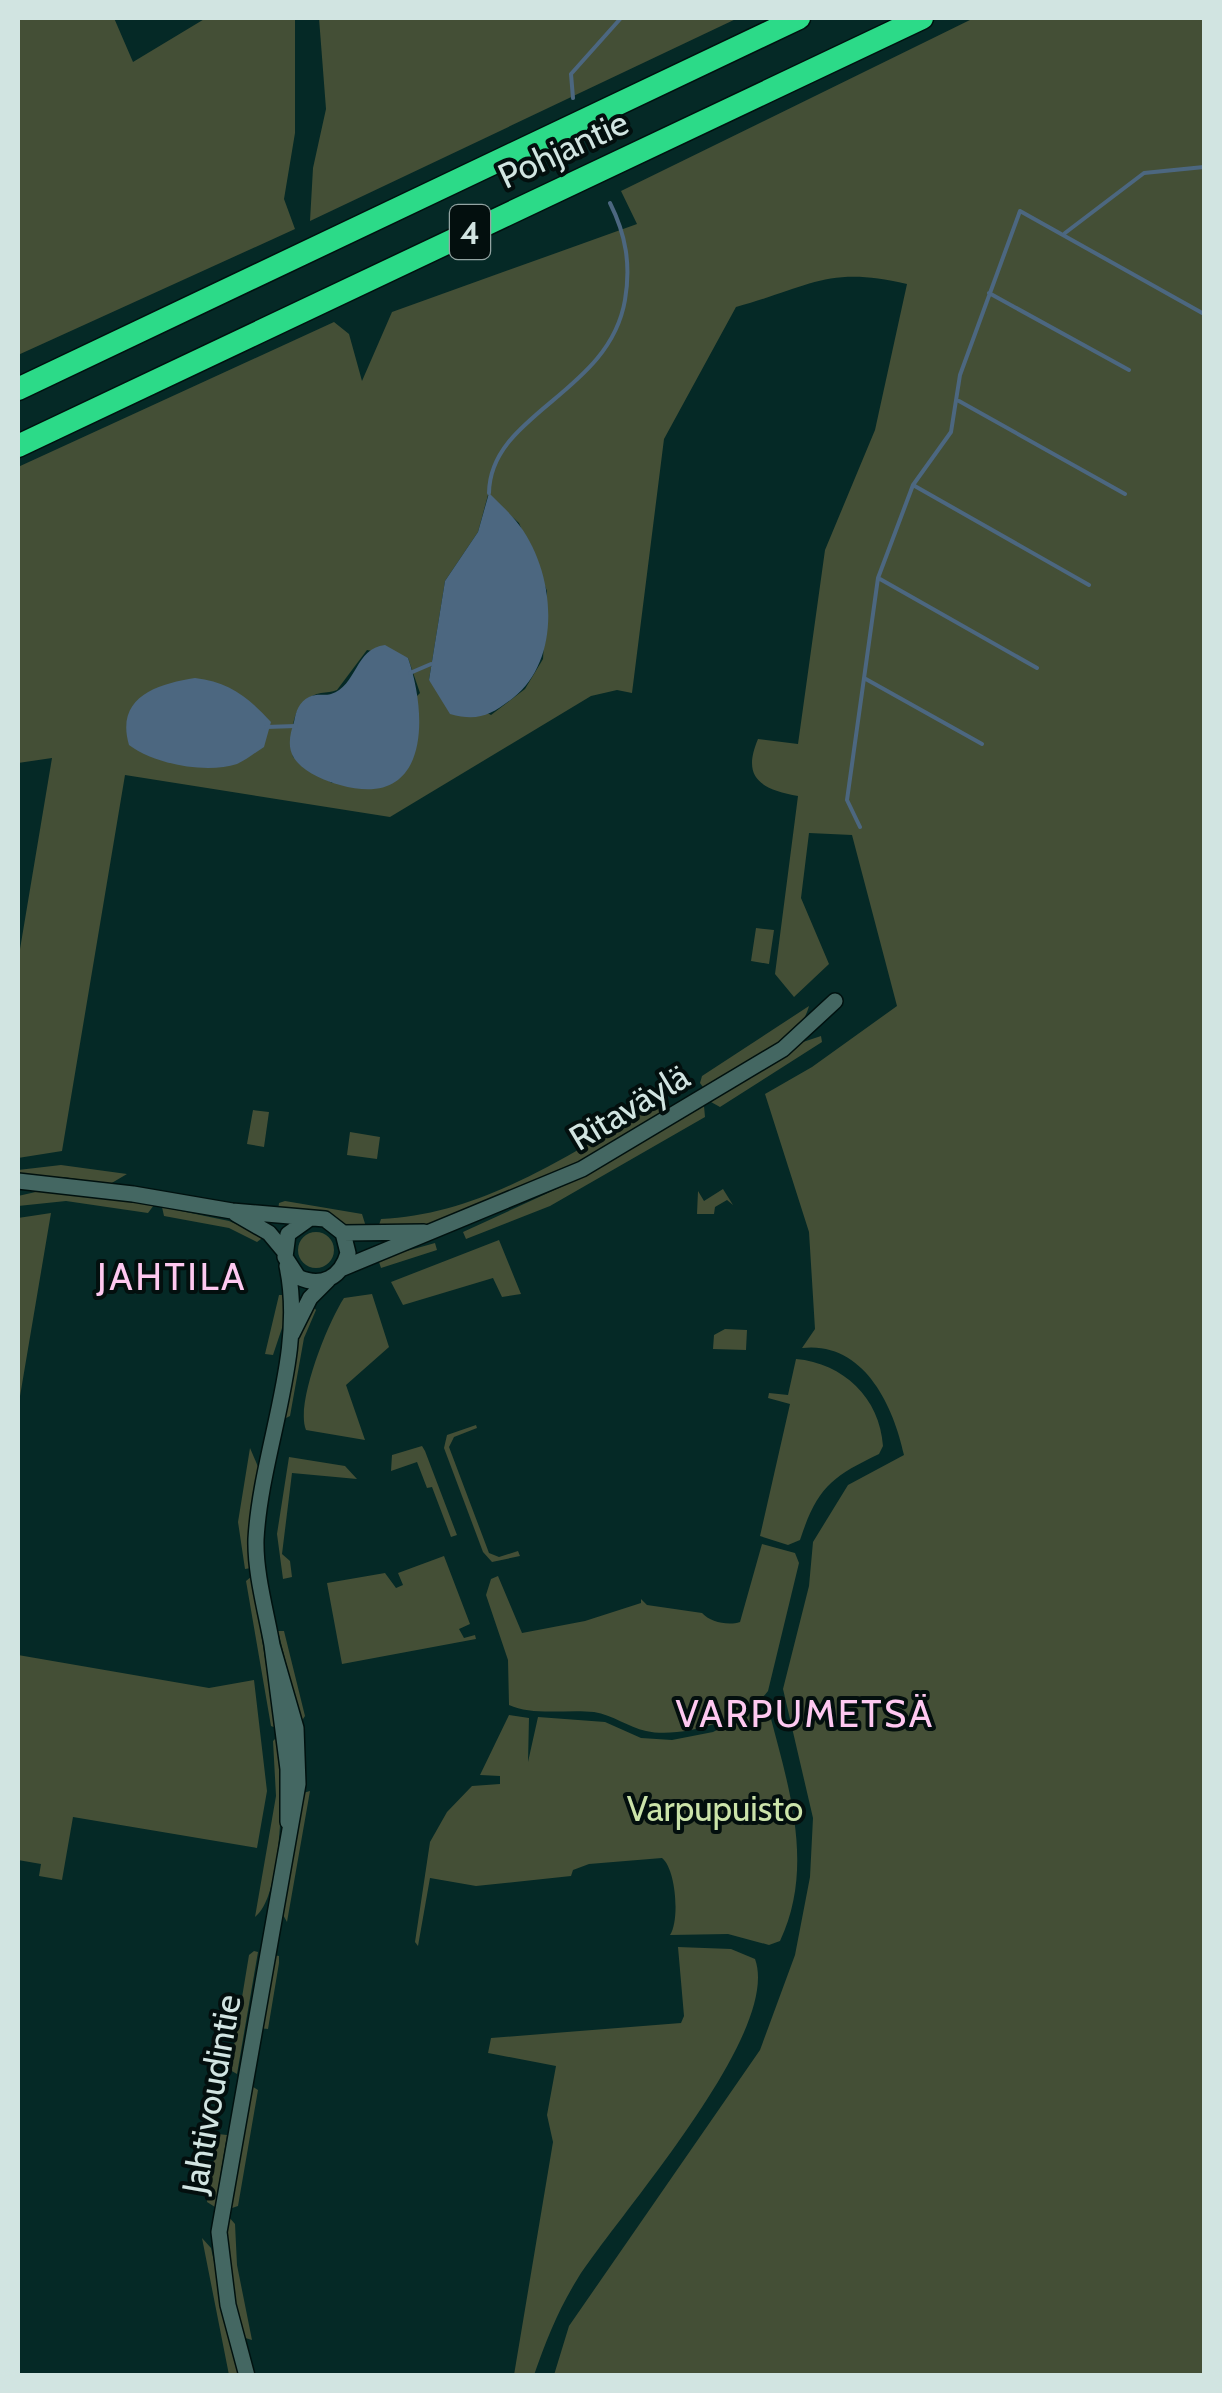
<svg xmlns="http://www.w3.org/2000/svg" width="1222" height="2393" viewBox="0 0 1222 2393" font-family="Cabin,sans-serif">
<style>
.green{fill:#444f36;fill-rule:evenodd}
.water{fill:#4c6780}
.lines{fill:none;stroke-linecap:round;stroke-linejoin:round}
.stream{stroke:#4c6780;stroke-width:4}
.minor-casing{stroke:#00110f;stroke-width:18}
.highway-casing{stroke:#00110f;stroke-width:25}
.minor{stroke:#446762;stroke-width:15}
.highway{stroke:#2cda88;stroke-width:22}
.labels{text-anchor:middle;dominant-baseline:central;stroke-width:8;stroke-linejoin:round;paint-order:stroke}
.shield{fill:#030f0e;stroke:#93a4a2;stroke-width:2.5}
.shield-label{font-size:32px;font-weight:bold;fill:#d1e4e1}
.street-label{font-size:35px;fill:#d1e4e1;stroke:#030f0e}
.park-label{font-size:35px;fill:#cbe3a9;stroke:#030f0e}
.neighbourhood-label{font-size:38px;letter-spacing:2.5px;fill:#fec8f0;stroke:#030f0e}
</style>
<rect width="100%" height="100%" fill="#052926"/>
<path class="green" d="M 18,18 L 114,18 L 133,62 L 206,18 L 295,18 L 295,133 L 284,199 L 295,229 L 18,355 Z
M 319,18 L 738,18 L 310,221 L 313,168 L 326,109 Z
M 974,18 L 1204,18 L 1204,2375 L 554,2375 L 569,2326 L 760,2050 L 795,1955 L 810,1877 L 813,1818 L 783,1689 L 809,1586 L 813,1542 L 848,1485 L 904,1455 C 893,1404 863,1341 802,1348 L 815,1329 L 809,1232 L 765,1094 L 812,1067 L 897,1006 L 852,835 L 809,833 L 801,898 L 829,964 L 794,997 L 775,974 L 798,796 C 762,789 741,779 758,739 L 798,744 L 825,550 L 875,430 L 907,284 C 828,265 809,287 736,307 L 664,439 L 632,693 L 617,690 L 591,696 L 390,817 L 125,775 L 62,1151 L 18,1158 L 18,961 L 52,758 L 18,763 L 18,467 L 334,322 L 349,334 L 362,381 L 392,312 L 637,224 L 621,191 ZM 488,495 L 519,523 L 547,591 L 543,659 L 525,689 L 491,715 L 429,680 L 445,581 L 478,532 ZM 367,650 L 408,658 L 420,693 L 332,783 L 293,757 C 290,733 291,699 321,693 C 327,692 332,692 337,690 Z
M 756,928 L 774,930 L 769,964 L 751,961 Z
M 809,1006 C 799,1046 737,1070 705,1090 L 700,1083 L 702,1076 Z
M 821,1036 L 822,1042 L 720,1107 L 711,1102 L 803,1042 Z
M 663,1099 L 661,1113 C 580,1163 473,1226 377,1231 L 381,1219 C 484,1215 577,1150 663,1099 Z
M 704,1106 L 705,1117 L 550,1206 L 466,1239 L 463,1232 L 585,1176 Z
M 253,1110 L 269,1112 L 264,1147 L 247,1144 Z
M 350,1132 L 380,1137 L 377,1159 L 347,1155 Z
M 61,1165 L 127,1174 L 110,1184 L 63,1177 L 18,1177 L 18,1170 Z
M 723,1189 L 733,1205 L 727,1200 L 715,1207 L 714,1214 L 697,1214 L 698,1191 L 704,1201 Z
M 40,1191 L 154,1205 L 148,1213 L 66,1201 L 18,1206 L 18,1196 Z
M 285,1201 L 362,1214 L 367,1230 L 350,1228 L 335,1218 L 278,1211 L 279,1203 Z
M 162,1207 L 229,1221 L 265,1236 L 257,1242 L 229,1228 L 164,1216 Z
M 51,1213 L 18,1408 L 18,1409 L 18,1218 Z
M298 1250a18 18 0 1 1 36 0a18 18 0 1 1-36 0Z
M 499,1240 L 521,1294 L 502,1297 L 493,1278 L 403,1305 L 391,1282 Z
M 435,1243 L 437,1250 L 381,1268 L 378,1259 Z
M 372,1294 L 389,1347 L 346,1385 L 365,1440 L 306,1430 C 295,1404 328,1322 344,1298 Z
M 279,1295 L 285,1295 L 285,1319 L 273,1355 L 265,1354 Z
M 312,1305 L 316,1310 L 304,1338 L 290,1416 L 282,1420 L 297,1338 Z
M 725,1329 L 747,1330 L 746,1350 L 713,1349 L 714,1335 Z
M 796,1359 C 843,1363 880,1398 883,1446 L 879,1454 C 831,1477 817,1488 800,1540 L 788,1545 L 760,1536 L 790,1404 L 768,1398 L 769,1393 L 788,1395 Z
M 476,1425 L 477,1428 L 454,1437 L 449,1447 L 489,1553 L 499,1557 L 518,1551 L 520,1556 L 492,1562 L 483,1552 L 444,1448 L 447,1435 Z
M 422,1446 L 425,1451 L 457,1535 L 451,1537 L 432,1487 L 427,1488 L 417,1462 L 391,1471 L 392,1455 Z
M 250,1448 L 259,1469 L 251,1568 L 245,1569 L 238,1522 Z
M 289,1457 L 345,1466 L 357,1479 L 292,1473 L 282,1554 L 290,1561 L 292,1577 L 283,1579 L 277,1534 Z
M 762,1544 L 795,1553 L 799,1563 L 768,1691 C 747,1720 680,1739 646,1731 C 628,1727 613,1715 594,1712 C 568,1709 532,1716 509,1705 L 508,1660 L 486,1595 L 491,1579 L 498,1576 L 522,1633 L 585,1621 L 641,1603 L 641,1599 L 647,1605 L 702,1613 C 710,1622 728,1626 740,1622 Z
M 444,1556 L 470,1624 L 459,1629 L 464,1638 L 475,1635 L 476,1639 L 342,1664 L 327,1583 L 385,1573 L 396,1588 L 403,1585 L 398,1573 Z
M 252,1576 L 276,1728 L 271,1726 L 246,1581 Z
M 278,1631 L 284,1631 L 305,1716 L 301,1722 Z
M 18,1655 L 209,1688 L 254,1680 L 267,1791 L 257,1848 L 73,1817 L 62,1880 L 39,1876 L 41,1864 L 18,1860 Z
M 759,1709 L 770,1715 C 789,1788 815,1867 780,1941 L 769,1945 L 728,1934 L 670,1935 C 680,1920 676,1869 662,1858 L 589,1864 L 573,1870 L 571,1876 L 476,1886 L 430,1878 L 418,1946 L 415,1942 L 430,1842 L 447,1812 L 472,1786 L 500,1784 L 500,1776 L 480,1775 L 509,1715 L 529,1718 L 528,1762 L 538,1717 L 605,1722 L 641,1738 L 672,1740 L 713,1732 Z
M 278,1736 C 284,1770 284,1897 255,1917 L 276,1796 L 273,1741 Z
M 310,1791 L 287,1922 L 282,1913 L 303,1793 Z
M 678,1947 L 731,1949 L 755,1959 C 782,2033 619,2214 578,2278 C 558,2310 546,2341 534,2375 L 514,2375 L 553,2142 L 547,2115 L 556,2066 L 488,2053 L 491,2038 L 681,2023 L 684,2016 Z
M 254,1951 L 258,1952 L 237,2074 L 230,2070 L 249,1955 Z
M 273,1955 L 279,1956 L 279,1963 L 268,2029 L 259,2028 Z
M 250,2085 L 258,2090 L 238,2206 L 229,2209 Z
M 218,2134 L 227,2135 L 215,2207 L 207,2202 Z
M 228,2216 L 235,2224 L 237,2265 L 252,2340 L 242,2337 L 228,2264 Z
M 202,2238 L 211,2248 L 239,2375 L 229,2375 Z"/>
<path class="water" d="M 489,493 C 498,502 508,511 516,521 C 555,568 564,658 513,698 C 491,715 478,722 450,714 L 429,680 L 445,581 L 478,532 Z
M 385,645 L 408,658 C 428,715 430,811 340,785 C 325,781 303,772 294,758 C 287,747 290,734 294,722 C 296,711 299,702 309,697 C 317,693 323,696 331,694 C 357,686 355,648 385,645 Z
M 195,678 C 229,682 248,697 271,722 L 264,747 C 256,752 246,760 237,764 C 206,774 154,764 129,745 C 115,697 157,684 195,678 Z"/>
<g class="lines">
<path class="stream" d="M 573,98 L 571,74 L 621,18
M 1065,233 L 1144,173 L 1204,167
M 989,293 L 1129,370
M 959,401 L 1125,494
M 913,485 L 1089,585
M 489,493 C 490,413 609,394 625,300 C 631,265 626,235 610,203
M 880,579 L 1037,668
M 410,673 L 431,664
M 864,678 L 982,744
M 266,727 L 296,726
M 860,827 L 847,800 L 878,578 L 913,485 L 951,432 L 960,375 L 1020,211 L 1204,314"/>
<defs>
<path id="minor" d="M 18,1181 L 133,1194 L 232,1211 L 325,1219 L 343,1233 L 348,1253 C 341,1278 321,1288 298,1277 L 285,1257 L 288,1234 L 309,1219
M 236,1214 L 269,1233 L 284,1251
M 343,1233 L 424,1232
M 343,1268 L 582,1169 L 783,1049 L 835,1001
M 292,1334 L 310,1298 L 328,1280
M 272,1645 C 266,1611 255,1573 256,1539 C 261,1449 306,1354 287,1266
M 247,2376 L 228,2305 L 219,2232 L 298,1784 L 296,1728 L 272,1645 L 288,1769 L 288,1822"/>
<path id="highway" d="M 18,389 L 799,18
M 18,446 L 922,18"/>
</defs>
<use href="#minor" class="minor-casing"/>
<use href="#highway" class="highway-casing"/>
<use href="#minor" class="minor"/>
<use href="#highway" class="highway"/>
</g>
<g class="labels">
<rect class="shield" x="450" y="205" width="40" height="54" rx="8"/>
<g class="shield-label">
<text x="470" y="232">4</text>
</g>
<g class="street-label">
<text transform="translate(563 149) rotate(-25)">Pohjantie</text>
<text transform="translate(629 1107) rotate(-31)">Ritaväylä</text>
<text transform="translate(211 2094) rotate(-80)">Jahtivoudintie</text>
</g>
<g class="park-label">
<text x="715" y="1808">Varpupuisto</text>
</g>
<g class="neighbourhood-label">
<text x="172" y="1276">JAHTILA</text>
<text x="805" y="1713">VARPUMETSÄ</text>
</g>
</g>
<rect width="1222" height="2393" fill="none" stroke="#d1e4e1" stroke-width="40"/>
</svg>
